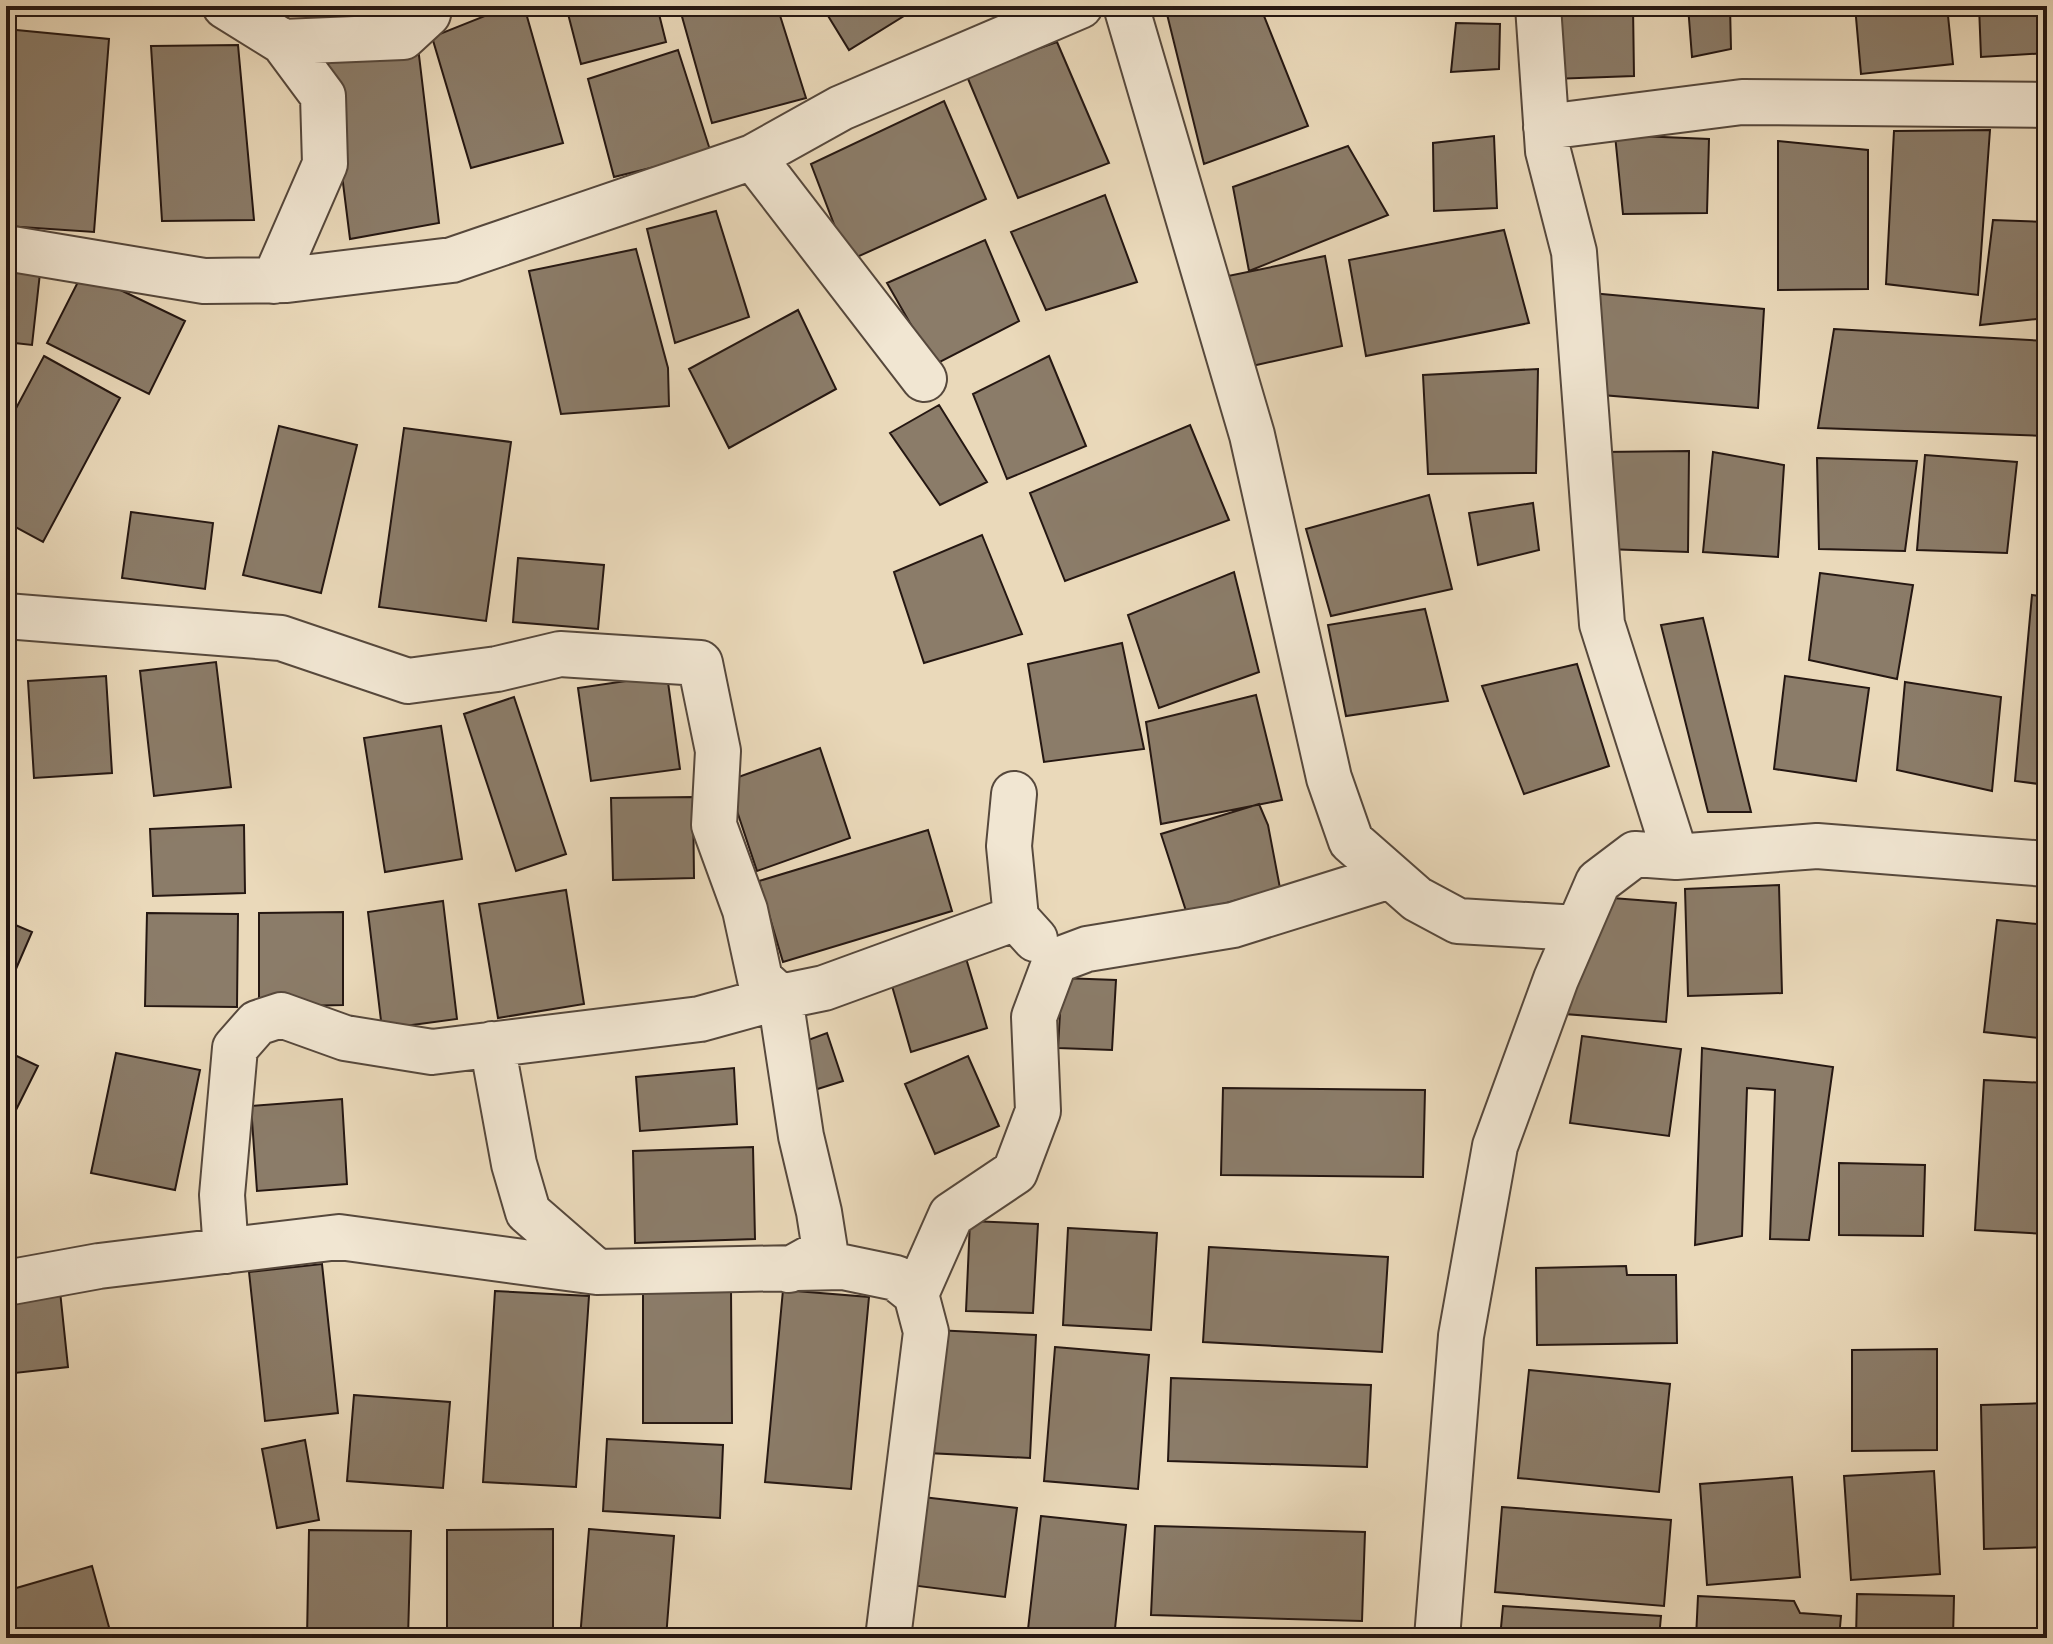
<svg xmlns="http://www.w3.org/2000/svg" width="2053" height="1644" viewBox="0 0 2053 1644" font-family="'IM FELL Double Pica',serif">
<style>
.building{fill:#8b7c69;stroke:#251712;stroke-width:2}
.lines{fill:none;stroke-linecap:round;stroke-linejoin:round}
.minor-casing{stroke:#56483c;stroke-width:48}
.minor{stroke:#f1e6d2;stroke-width:44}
</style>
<rect width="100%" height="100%" fill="#ead9ba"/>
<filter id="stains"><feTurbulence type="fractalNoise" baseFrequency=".0025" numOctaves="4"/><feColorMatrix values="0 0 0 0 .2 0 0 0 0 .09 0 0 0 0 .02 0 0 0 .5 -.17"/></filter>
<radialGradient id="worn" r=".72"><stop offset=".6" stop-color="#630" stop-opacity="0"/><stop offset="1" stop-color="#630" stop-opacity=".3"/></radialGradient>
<path class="building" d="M 305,6 L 396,6 L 396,11 L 305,15 Z
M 510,6 L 524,6 L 563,143 L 471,168 L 432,37 Z
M 566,6 L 657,6 L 666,42 L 581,64 Z
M 679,6 L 777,6 L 806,98 L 712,123 Z
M 822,6 L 920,6 L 849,50 Z
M 1165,6 L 1260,6 L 1308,126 L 1204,164 Z
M 1539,6 L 1633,6 L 1634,76 L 1552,79 Z
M 1688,6 L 1730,6 L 1731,49 L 1692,57 Z
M 1855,6 L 1947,6 L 1953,64 L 1861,74 Z
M 1979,6 L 2047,6 L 2047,53 L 1981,57 Z
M 1456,23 L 1500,24 L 1499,69 L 1451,72 Z
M 6,29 L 109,39 L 94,232 L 6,226 Z
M 1057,42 L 1109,163 L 1018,198 L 966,74 Z
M 238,45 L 254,220 L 162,221 L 151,46 Z
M 418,47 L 439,223 L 350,239 L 327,55 Z
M 678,50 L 711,153 L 614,177 L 588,79 Z
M 944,101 L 986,199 L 848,261 L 811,164 Z
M 1990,130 L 1978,295 L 1886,284 L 1894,131 Z
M 1615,135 L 1709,139 L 1707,213 L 1623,214 Z
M 1494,136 L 1497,208 L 1434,211 L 1433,143 Z
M 1778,141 L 1868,150 L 1868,289 L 1778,290 Z
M 1348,146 L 1388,215 L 1249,271 L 1233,187 Z
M 1105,195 L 1137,282 L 1046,310 L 1011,232 Z
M 716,211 L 749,317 L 675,343 L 647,229 Z
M 1993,220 L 2047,222 L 2047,318 L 1980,325 Z
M 1504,230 L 1529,323 L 1366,356 L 1349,260 Z
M 985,240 L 1019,321 L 934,365 L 887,283 Z
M 636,249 L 668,368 L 669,406 L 561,414 L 529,271 Z
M 1325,256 L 1342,346 L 1243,368 L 1228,276 Z
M 6,260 L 41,264 L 32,345 L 6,342 Z
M 83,272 L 185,321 L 149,394 L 47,343 Z
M 1591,293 L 1764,309 L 1758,408 L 1602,395 Z
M 798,310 L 836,389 L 729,448 L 689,369 Z
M 1834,329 L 2047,341 L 2047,436 L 1818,428 Z
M 44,356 L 120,398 L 43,542 L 6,522 L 6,427 Z
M 1049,356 L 1086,446 L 1007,479 L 973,394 Z
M 1538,369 L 1536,473 L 1428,474 L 1423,375 Z
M 939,405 L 987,482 L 940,505 L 890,433 Z
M 1190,425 L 1229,520 L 1065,581 L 1030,493 Z
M 279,426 L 357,445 L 321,593 L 243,575 Z
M 404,428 L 511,442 L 486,621 L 379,607 Z
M 1689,451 L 1688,552 L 1606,549 L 1601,452 Z
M 1713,452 L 1784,465 L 1778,557 L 1703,552 Z
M 1925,455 L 2017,462 L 2007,553 L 1917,550 Z
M 1817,458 L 1917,461 L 1905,551 L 1819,549 Z
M 1429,495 L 1452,589 L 1331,616 L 1306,529 Z
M 1533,503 L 1539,550 L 1478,565 L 1469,513 Z
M 131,512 L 213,523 L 205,589 L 122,578 Z
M 982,535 L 1022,634 L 924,663 L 894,572 Z
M 518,558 L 604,565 L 598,629 L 513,622 Z
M 1234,572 L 1259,672 L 1159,708 L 1128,615 Z
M 1820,573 L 1913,585 L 1897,679 L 1809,660 Z
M 2032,595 L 2047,597 L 2047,785 L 2015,781 Z
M 1425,609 L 1448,701 L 1346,716 L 1328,625 Z
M 1703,618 L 1751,812 L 1708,812 L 1661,625 Z
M 1122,643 L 1144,749 L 1044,762 L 1028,664 Z
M 216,662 L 231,787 L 154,796 L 140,671 Z
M 1577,664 L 1609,766 L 1524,794 L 1482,686 Z
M 667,675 L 680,769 L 591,781 L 578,688 Z
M 106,676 L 112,773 L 34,778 L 28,681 Z
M 1785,676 L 1869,688 L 1856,781 L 1774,769 Z
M 1905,682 L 2001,697 L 1992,791 L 1897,770 Z
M 1256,695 L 1282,800 L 1161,824 L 1146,722 Z
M 514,697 L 566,854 L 516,871 L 464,714 Z
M 441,726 L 462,859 L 385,872 L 364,738 Z
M 820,748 L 850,838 L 757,871 L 727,781 Z
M 693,797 L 694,878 L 613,880 L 611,798 Z
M 1259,804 L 1268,825 L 1280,888 L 1187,914 L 1161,834 Z
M 244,825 L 245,893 L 153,896 L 150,829 Z
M 928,830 L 952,911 L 783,962 L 759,881 Z
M 1779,885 L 1782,993 L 1688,996 L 1685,889 Z
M 566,890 L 584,1004 L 498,1018 L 479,904 Z
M 1612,898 L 1676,903 L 1666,1022 L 1565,1014 Z
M 443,901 L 457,1019 L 382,1029 L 368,912 Z
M 343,912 L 343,1005 L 259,1007 L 259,913 Z
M 147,913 L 238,914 L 237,1007 L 145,1006 Z
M 1997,920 L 2047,925 L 2047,1039 L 1984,1032 Z
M 6,921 L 32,932 L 6,992 Z
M 965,955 L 987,1028 L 911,1052 L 890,979 Z
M 1062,978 L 1116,980 L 1112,1050 L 1058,1048 Z
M 827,1033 L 843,1081 L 808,1092 L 792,1046 Z
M 1582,1036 L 1681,1049 L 1669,1136 L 1570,1123 Z
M 1702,1048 L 1833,1067 L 1809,1240 L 1770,1239 L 1775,1090 L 1747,1088 L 1742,1236 L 1695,1245 Z
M 6,1051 L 38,1066 L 6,1130 Z
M 116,1053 L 200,1070 L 175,1190 L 91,1173 Z
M 968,1056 L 999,1126 L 935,1154 L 905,1084 Z
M 734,1068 L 737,1124 L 640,1131 L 636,1077 Z
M 1984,1080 L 2047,1083 L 2047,1234 L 1975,1230 Z
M 1223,1088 L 1425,1090 L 1423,1177 L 1221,1175 Z
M 342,1099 L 347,1184 L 257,1191 L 251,1106 Z
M 753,1147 L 755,1239 L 635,1243 L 633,1151 Z
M 1839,1163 L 1925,1165 L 1923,1236 L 1839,1235 Z
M 970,1221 L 1038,1224 L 1033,1313 L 966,1311 Z
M 1068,1228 L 1157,1233 L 1151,1330 L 1063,1325 Z
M 1209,1247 L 1388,1257 L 1382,1352 L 1203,1342 Z
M 322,1264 L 338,1413 L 265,1421 L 249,1272 Z
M 1626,1266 L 1627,1275 L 1676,1275 L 1677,1343 L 1537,1345 L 1536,1268 Z
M 731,1290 L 732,1423 L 643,1423 L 643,1291 Z
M 783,1290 L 869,1297 L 851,1489 L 765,1482 Z
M 60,1291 L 68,1367 L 6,1374 L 6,1296 Z
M 495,1291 L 589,1296 L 576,1487 L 483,1482 Z
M 934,1330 L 1036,1335 L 1030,1458 L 927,1453 Z
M 1055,1347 L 1149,1355 L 1138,1489 L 1044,1481 Z
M 1937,1349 L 1937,1450 L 1852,1451 L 1852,1350 Z
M 1529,1370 L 1670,1384 L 1659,1492 L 1518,1478 Z
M 1171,1378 L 1371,1385 L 1367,1467 L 1168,1461 Z
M 354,1395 L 450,1402 L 443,1488 L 347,1481 Z
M 2047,1403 L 2047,1547 L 1984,1549 L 1981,1405 Z
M 607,1439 L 723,1445 L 720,1518 L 603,1511 Z
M 305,1440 L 319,1520 L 277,1528 L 262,1449 Z
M 1934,1471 L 1940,1574 L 1851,1580 L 1844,1476 Z
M 1792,1477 L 1800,1577 L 1707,1585 L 1700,1484 Z
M 914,1496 L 1017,1508 L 1005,1597 L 902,1584 Z
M 1502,1507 L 1671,1520 L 1664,1606 L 1495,1592 Z
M 1041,1516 L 1126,1525 L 1114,1638 L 1027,1638 Z
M 1155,1526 L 1365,1532 L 1362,1621 L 1151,1615 Z
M 553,1529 L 553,1638 L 447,1638 L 447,1530 Z
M 589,1529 L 674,1536 L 666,1638 L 580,1638 Z
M 309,1530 L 411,1531 L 408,1638 L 307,1638 Z
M 92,1566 L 112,1638 L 18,1638 L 6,1591 Z
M 1857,1594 L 1954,1596 L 1953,1638 L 1856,1638 Z
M 1698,1596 L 1794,1601 L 1800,1613 L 1841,1616 L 1839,1638 L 1696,1638 Z
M 1503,1606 L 1661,1616 L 1659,1638 L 1500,1638 Z"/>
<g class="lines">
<defs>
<path id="minor" d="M 225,6 L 283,42 L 323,96 L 325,164 L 274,281
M 1126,6 L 1252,435 L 1329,778 L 1351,841 L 1417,899 L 1458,921 L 1578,928
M 1538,6 L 1548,151 L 1574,252 L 1602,624 L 1676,857
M 283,42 L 403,37 L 428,14 L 430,6
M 1546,127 L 1742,102 L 2047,105
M 753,157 L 924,379
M 6,248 L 204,281 L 287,280 L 452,260 L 753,157 L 841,108 L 1080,6
M 6,616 L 281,638 L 408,681 L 497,669 L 560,654 L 700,663 L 718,751 L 714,825 L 745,910 L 760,979 L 780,997 L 801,1136 L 819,1212 L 825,1250 L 789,1270
M 1014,794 L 1009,846 L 1016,918 L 1035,939
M 492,1044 L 514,1164 L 528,1212 L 597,1272
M 226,1251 L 222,1195 L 235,1048 L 257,1023 L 281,1015 L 345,1038 L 432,1052 L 700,1019 L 780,997 L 824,988 L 1016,918
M 6,1283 L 99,1266 L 339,1237 L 597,1272 L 843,1267 L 896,1278 L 916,1294 L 926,1332 L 888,1638
M 916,1294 L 951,1215 L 1015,1172 L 1038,1111 L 1034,1017 L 1055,961 L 1087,949 L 1233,925 L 1390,876
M 1437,1638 L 1461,1336 L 1495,1146 L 1556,979 L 1598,882 L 1635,854 L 1676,857 L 1817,846 L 2047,864"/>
</defs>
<use href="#minor" class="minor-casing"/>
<use href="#minor" class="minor"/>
</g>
<rect width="2053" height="1644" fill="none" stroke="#ead9ba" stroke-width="32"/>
<rect x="8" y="8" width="2037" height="1628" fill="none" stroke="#251712" stroke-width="4"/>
<rect x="16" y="16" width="2021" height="1612" fill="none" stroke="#251712" stroke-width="2"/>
<rect width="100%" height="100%" filter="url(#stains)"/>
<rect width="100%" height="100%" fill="url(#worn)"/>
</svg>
